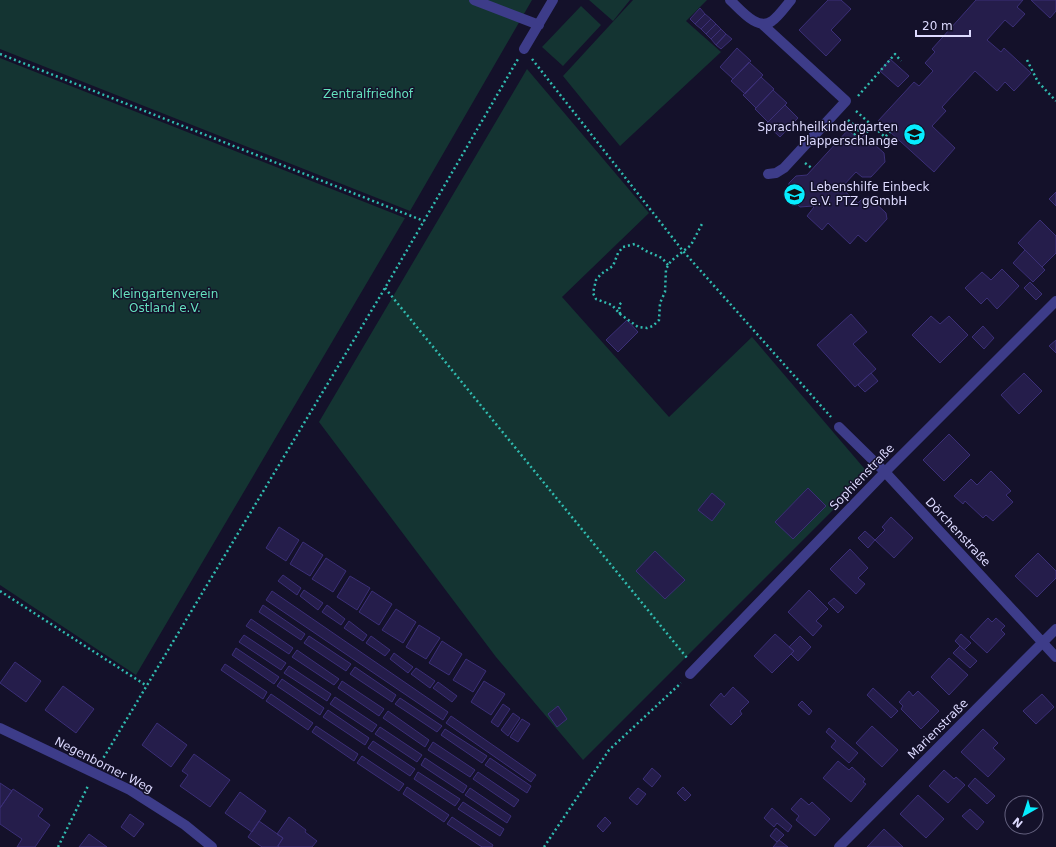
<svg xmlns="http://www.w3.org/2000/svg" width="1056" height="847" viewBox="0 0 1056 847" font-family="'DejaVu Sans',sans-serif">
<style>
.green{fill:#143432}
.building{fill:#251d4b;stroke:#3b2f77}
.lines{fill:none;stroke-linecap:round;stroke-linejoin:round}
.path{stroke:#30bcb0;stroke-width:2.5;stroke-dasharray:2 3;stroke-linecap:butt}
.minor{stroke:#3d3c89;stroke-width:10}
.labels{text-anchor:middle;dominant-baseline:central;stroke-width:3;stroke-linejoin:round;paint-order:stroke}
.park-label{font-size:12px;fill:#64e1be;stroke:#14112a}
.poi-label{font-size:12px;fill:#dddaff;stroke:#14112a;text-anchor:end}
.street-label{font-size:12px;fill:#dddaff;stroke:#14112a}
</style>
<rect width="100%" height="100%" fill="#14112a"/>
<path class="green" d="M 0,0 L 532,0 L 410,211 L 0,49 Z
M 589,0 L 630,0 L 613,21 Z
M 633,0 L 707,0 L 686,21 L 721,52 L 620,146 L 563,76 Z
M 581,6 L 601,25 L 563,66 L 542,47 Z
M 0,58 L 405,218 L 136,675 L 0,585 Z
M 527,69 L 649,213 L 562,297 L 669,417 L 752,337 L 869,474 L 583,760 L 496,657 L 319,422 Z"/>
<path class="building" d="M 828,0 L 841,0 L 851,9 L 831,30 L 841,40 L 826,56 L 799,30 Z
M 976,0 L 1023,0 L 1017,7 L 1025,14 L 1013,27 L 1005,20 L 987,40 L 1001,52 L 1004,48 L 1031,73 L 1014,91 L 1005,82 L 997,91 L 975,71 L 942,107 L 946,111 L 932,126 L 955,148 L 934,172 L 878,121 L 914,82 L 919,86 L 933,71 L 925,63 L 935,52 L 932,49 Z
M 1031,0 L 1056,0 L 1056,11 L 1050,18 Z
M 700,8 L 705,14 L 695,24 L 690,19 Z
M 705,14 L 711,19 L 701,29 L 695,24 Z
M 711,19 L 716,24 L 706,34 L 701,29 Z
M 716,24 L 721,29 L 711,39 L 706,34 Z
M 721,29 L 726,34 L 716,45 L 711,39 Z
M 726,34 L 732,39 L 721,49 L 716,45 Z
M 737,48 L 751,61 L 733,79 L 720,67 Z
M 890,59 L 909,76 L 898,87 L 880,71 Z
M 749,62 L 763,75 L 745,94 L 731,81 Z
M 761,77 L 774,89 L 756,108 L 743,95 Z
M 773,90 L 787,103 L 768,122 L 755,109 Z
M 785,105 L 798,118 L 780,137 L 766,124 Z
M 848,130 L 859,140 L 864,135 L 884,153 L 885,162 L 871,177 L 862,177 L 856,172 L 841,188 L 858,203 L 863,198 L 869,197 L 886,213 L 887,219 L 866,242 L 858,235 L 850,244 L 828,223 L 822,230 L 807,216 L 814,207 L 813,206 L 800,207 L 788,196 L 789,183 L 796,176 L 807,175 Z
M 1056,192 L 1056,206 L 1049,199 Z
M 1040,220 L 1056,236 L 1056,253 L 1042,267 L 1018,243 Z
M 1025,250 L 1045,270 L 1033,282 L 1013,263 Z
M 1002,269 L 1019,286 L 997,309 L 987,298 L 981,304 L 965,288 L 982,272 L 991,280 Z
M 1030,282 L 1042,294 L 1036,300 L 1024,288 Z
M 851,314 L 867,332 L 853,344 L 876,369 L 855,387 L 817,345 Z
M 931,316 L 940,324 L 949,316 L 968,335 L 940,363 L 912,335 Z
M 627,320 L 638,332 L 618,352 L 606,340 Z
M 983,326 L 994,338 L 984,349 L 972,337 Z
M 1056,340 L 1056,353 L 1049,346 Z
M 871,373 L 878,381 L 865,392 L 858,385 Z
M 1024,373 L 1042,391 L 1019,414 L 1001,395 Z
M 949,434 L 970,455 L 944,481 L 923,460 Z
M 991,471 L 1011,491 L 1006,495 L 1013,502 L 993,521 L 986,515 L 983,518 L 965,501 L 963,504 L 954,496 L 971,479 L 977,485 Z
M 808,488 L 826,506 L 793,539 L 775,522 Z
M 712,493 L 725,504 L 712,521 L 698,510 Z
M 891,517 L 913,538 L 894,558 L 875,540 L 885,530 L 882,527 Z
M 279,527 L 299,540 L 286,561 L 266,548 Z
M 865,531 L 875,540 L 868,548 L 858,538 Z
M 303,542 L 323,555 L 310,576 L 290,564 Z
M 850,549 L 868,568 L 858,578 L 865,584 L 856,594 L 830,569 Z
M 655,551 L 685,580 L 665,599 L 636,571 Z
M 1038,553 L 1056,571 L 1056,578 L 1037,597 L 1015,576 Z
M 326,558 L 346,571 L 333,592 L 312,579 Z
M 283,575 L 301,588 L 297,595 L 278,581 Z
M 350,576 L 370,588 L 357,610 L 337,597 Z
M 304,590 L 323,603 L 318,610 L 300,596 Z
M 809,590 L 828,609 L 816,621 L 822,626 L 813,636 L 788,612 Z
M 272,591 L 448,712 L 443,720 L 266,600 Z
M 372,591 L 392,604 L 379,625 L 359,612 Z
M 834,598 L 844,607 L 838,613 L 828,603 Z
M 263,605 L 305,634 L 301,640 L 259,612 Z
M 327,605 L 345,619 L 341,625 L 322,612 Z
M 396,609 L 416,622 L 403,643 L 382,630 Z
M 988,618 L 992,622 L 996,618 L 1005,626 L 1001,630 L 1005,634 L 987,653 L 970,637 Z
M 251,619 L 293,648 L 289,654 L 246,626 Z
M 349,621 L 367,635 L 363,641 L 344,628 Z
M 419,625 L 440,638 L 426,659 L 406,647 Z
M 775,634 L 794,651 L 772,673 L 754,656 Z
M 961,634 L 971,643 L 964,650 L 955,641 Z
M 244,635 L 286,663 L 281,670 L 239,642 Z
M 309,636 L 351,664 L 346,671 L 304,643 Z
M 371,636 L 390,650 L 385,656 L 366,643 Z
M 800,636 L 811,647 L 798,661 L 791,654 L 794,651 L 789,647 Z
M 442,641 L 462,654 L 449,675 L 429,663 Z
M 960,646 L 977,661 L 970,668 L 953,653 Z
M 236,648 L 279,677 L 274,684 L 232,655 Z
M 297,650 L 339,679 L 334,685 L 292,657 Z
M 394,653 L 413,667 L 408,673 L 390,659 Z
M 949,658 L 968,675 L 949,695 L 931,677 Z
M 466,659 L 486,671 L 473,692 L 453,680 Z
M 15,662 L 41,681 L 26,702 L 0,683 Z
M 225,664 L 267,692 L 263,699 L 221,670 Z
M 289,666 L 331,694 L 327,701 L 284,673 Z
M 355,667 L 396,695 L 392,702 L 350,674 Z
M 416,668 L 435,681 L 430,688 L 411,674 Z
M 282,679 L 324,708 L 320,715 L 277,686 Z
M 342,681 L 384,709 L 379,716 L 338,688 Z
M 484,681 L 505,694 L 491,715 L 471,702 Z
M 438,682 L 457,696 L 452,702 L 433,688 Z
M 63,686 L 94,709 L 76,733 L 45,710 Z
M 733,687 L 749,702 L 740,711 L 742,714 L 731,725 L 710,705 L 721,693 L 724,697 Z
M 873,688 L 898,711 L 891,718 L 867,695 Z
M 909,691 L 913,696 L 918,691 L 939,711 L 921,729 L 901,709 L 903,706 L 899,702 Z
M 271,694 L 313,723 L 308,730 L 266,701 Z
M 1042,694 L 1054,707 L 1036,724 L 1023,711 Z
M 335,697 L 377,725 L 372,732 L 330,704 Z
M 400,698 L 442,726 L 437,732 L 395,704 Z
M 802,701 L 812,711 L 809,715 L 798,705 Z
M 503,704 L 510,709 L 498,727 L 491,722 Z
M 558,706 L 567,719 L 557,727 L 548,714 Z
M 328,710 L 369,738 L 365,745 L 323,717 Z
M 388,711 L 429,740 L 425,747 L 383,718 Z
M 513,713 L 520,718 L 508,736 L 501,730 Z
M 451,716 L 536,775 L 531,782 L 446,723 Z
M 522,719 L 530,724 L 518,742 L 510,737 Z
M 157,723 L 187,745 L 171,767 L 142,745 Z
M 316,726 L 358,754 L 354,761 L 312,732 Z
M 872,726 L 898,750 L 882,767 L 856,743 Z
M 380,727 L 422,755 L 417,762 L 375,734 Z
M 829,728 L 858,753 L 849,763 L 831,747 L 836,741 L 826,732 Z
M 445,729 L 487,756 L 482,763 L 441,735 Z
M 983,729 L 998,743 L 993,748 L 1005,759 L 988,777 L 961,752 Z
M 373,741 L 415,769 L 410,776 L 368,748 Z
M 433,742 L 475,770 L 470,777 L 428,750 Z
M 194,754 L 230,780 L 210,807 L 180,786 L 188,775 L 182,771 Z
M 362,756 L 404,784 L 399,791 L 357,763 Z
M 425,758 L 467,786 L 463,793 L 421,765 Z
M 490,758 L 531,786 L 527,793 L 485,765 Z
M 838,761 L 849,770 L 852,767 L 865,779 L 863,782 L 866,784 L 851,802 L 823,778 Z
M 652,768 L 661,776 L 652,787 L 643,779 Z
M 944,770 L 954,779 L 956,777 L 965,785 L 948,803 L 929,786 Z
M 418,772 L 460,799 L 455,806 L 414,779 Z
M 478,772 L 519,800 L 514,807 L 473,779 Z
M 975,778 L 995,796 L 987,804 L 968,786 Z
M 0,783 L 12,791 L 0,808 Z
M 407,787 L 449,815 L 444,822 L 403,794 Z
M 683,787 L 691,795 L 685,801 L 677,793 Z
M 470,788 L 511,816 L 507,823 L 465,795 Z
M 638,788 L 646,794 L 637,805 L 629,798 Z
M 13,789 L 43,809 L 38,816 L 50,825 L 35,847 L 17,847 L 22,839 L 0,824 L 0,808 Z
M 240,792 L 266,811 L 252,832 L 225,813 Z
M 918,795 L 944,819 L 926,838 L 900,814 Z
M 801,798 L 809,805 L 812,802 L 830,819 L 815,836 L 796,820 L 799,816 L 791,809 Z
M 463,802 L 504,829 L 500,836 L 458,809 Z
M 772,808 L 792,826 L 788,832 L 777,823 L 774,827 L 764,818 Z
M 970,809 L 984,822 L 977,830 L 962,816 Z
M 130,814 L 144,824 L 134,837 L 121,827 Z
M 289,817 L 306,830 L 305,832 L 317,841 L 312,847 L 279,847 L 278,846 L 283,838 L 277,834 Z
M 452,817 L 493,845 L 492,847 L 482,847 L 447,824 Z
M 605,817 L 611,823 L 603,832 L 597,826 Z
M 259,821 L 283,838 L 277,847 L 262,847 L 248,837 Z
M 776,828 L 784,835 L 777,842 L 770,836 Z
M 884,829 L 903,847 L 867,847 Z
M 89,834 L 107,847 L 79,847 Z
M 779,840 L 788,847 L 773,847 Z"/>
<g class="lines">
<path class="path" d="M 0,54 L 424,221
M 532,59 L 683,251 L 831,417
M 1027,60 L 1038,82 L 1056,101
M 858,96 L 895,54 L 901,61
M 856,111 L 885,137 L 890,132
M 848,120 L 859,129 L 854,135
M 859,129 L 865,134 L 873,126
M 805,163 L 813,169
M 668,265 L 662,258 L 646,251 L 635,244 L 623,247 L 618,253 L 613,266 L 601,274 L 596,280 L 593,293 L 596,299 L 612,305 L 620,314 L 638,327 L 647,328 L 653,326 L 659,320 L 660,303 L 665,292 L 666,269 L 671,261 L 691,245 L 703,222
M 385,288 L 687,658
M 620,314 L 619,305 L 622,302
M 0,591 L 147,686
M 101,762 L 385,288 L 518,59
M 58,847 L 88,786
M 544,847 L 609,750 L 681,683"/>
<path class="minor" d="M 474,0 L 539,25
M 730,0 C 740,9 758,32 772,21 C 779,16 785,7 791,0
M 762,24 L 846,101 L 784,168 L 776,173 L 768,174
M 524,49 L 553,0
M 839,427 L 885,472 L 1056,657
M 690,674 L 885,472 L 1056,301
M 0,728 L 130,790 L 185,825 L 212,847
M 839,847 L 1056,629"/>
</g>
<defs>
<symbol id="school-disc" viewBox="-11 -11 22 22"><circle r="9.5" fill="#06edff" stroke="#14112a"/><path d="M0-5L7-2L0 1L-7-2ZM-4 1L0 2.5L4 1V4Q0 6-4 4Z" fill="#111"/></symbol>
</defs>
<g fill-rule="evenodd">
<use href="#school-disc" x="902" y="122" width="25" height="25"/>
<use href="#school-disc" x="782" y="182" width="25" height="25"/>
</g>
<g class="labels">
<g class="park-label">
<text x="368" y="94">Zentralfriedhof</text>
<text x="165" y="294">Kleingartenverein<tspan x="165" dy="14">Ostland e.V.</tspan></text>
</g>
<g class="poi-label">
<text x="898" y="127">Sprachheilkindergarten<tspan x="898" dy="14">Plapperschlange</tspan></text>
<text x="810" y="187" text-anchor="start">Lebenshilfe Einbeck<tspan x="810" dy="14">e.V. PTZ gGmbH</tspan></text>
</g>
<g class="street-label">
<text transform="translate(862 477) rotate(-46)">Sophienstraße</text>
<text transform="translate(958 532) rotate(47)">Dörchenstraße</text>
<text transform="translate(938 729) rotate(-45)">Marienstraße</text>
<text transform="translate(104 765) rotate(27)">Negenborner Weg</text>
</g>
</g>
<g transform="translate(1024 815) rotate(219)"><circle r="19" fill="#14112a" stroke="#64617f"/>
<path d="M0-3L7 15L0 10L-7 15Z" fill="#06edff"/>
<text y="-6" font-size="11" font-weight="bold" text-anchor="middle" fill="#dddaff">N</text>
</g>
<path d="M916 30v6h54v-6" fill="none" stroke="#dddaff" stroke-width="2"/>
<text x="922" y="30" font-size="12" fill="#dddaff" stroke="#14112a" stroke-width="3" paint-order="stroke">20 m</text>
</svg>
